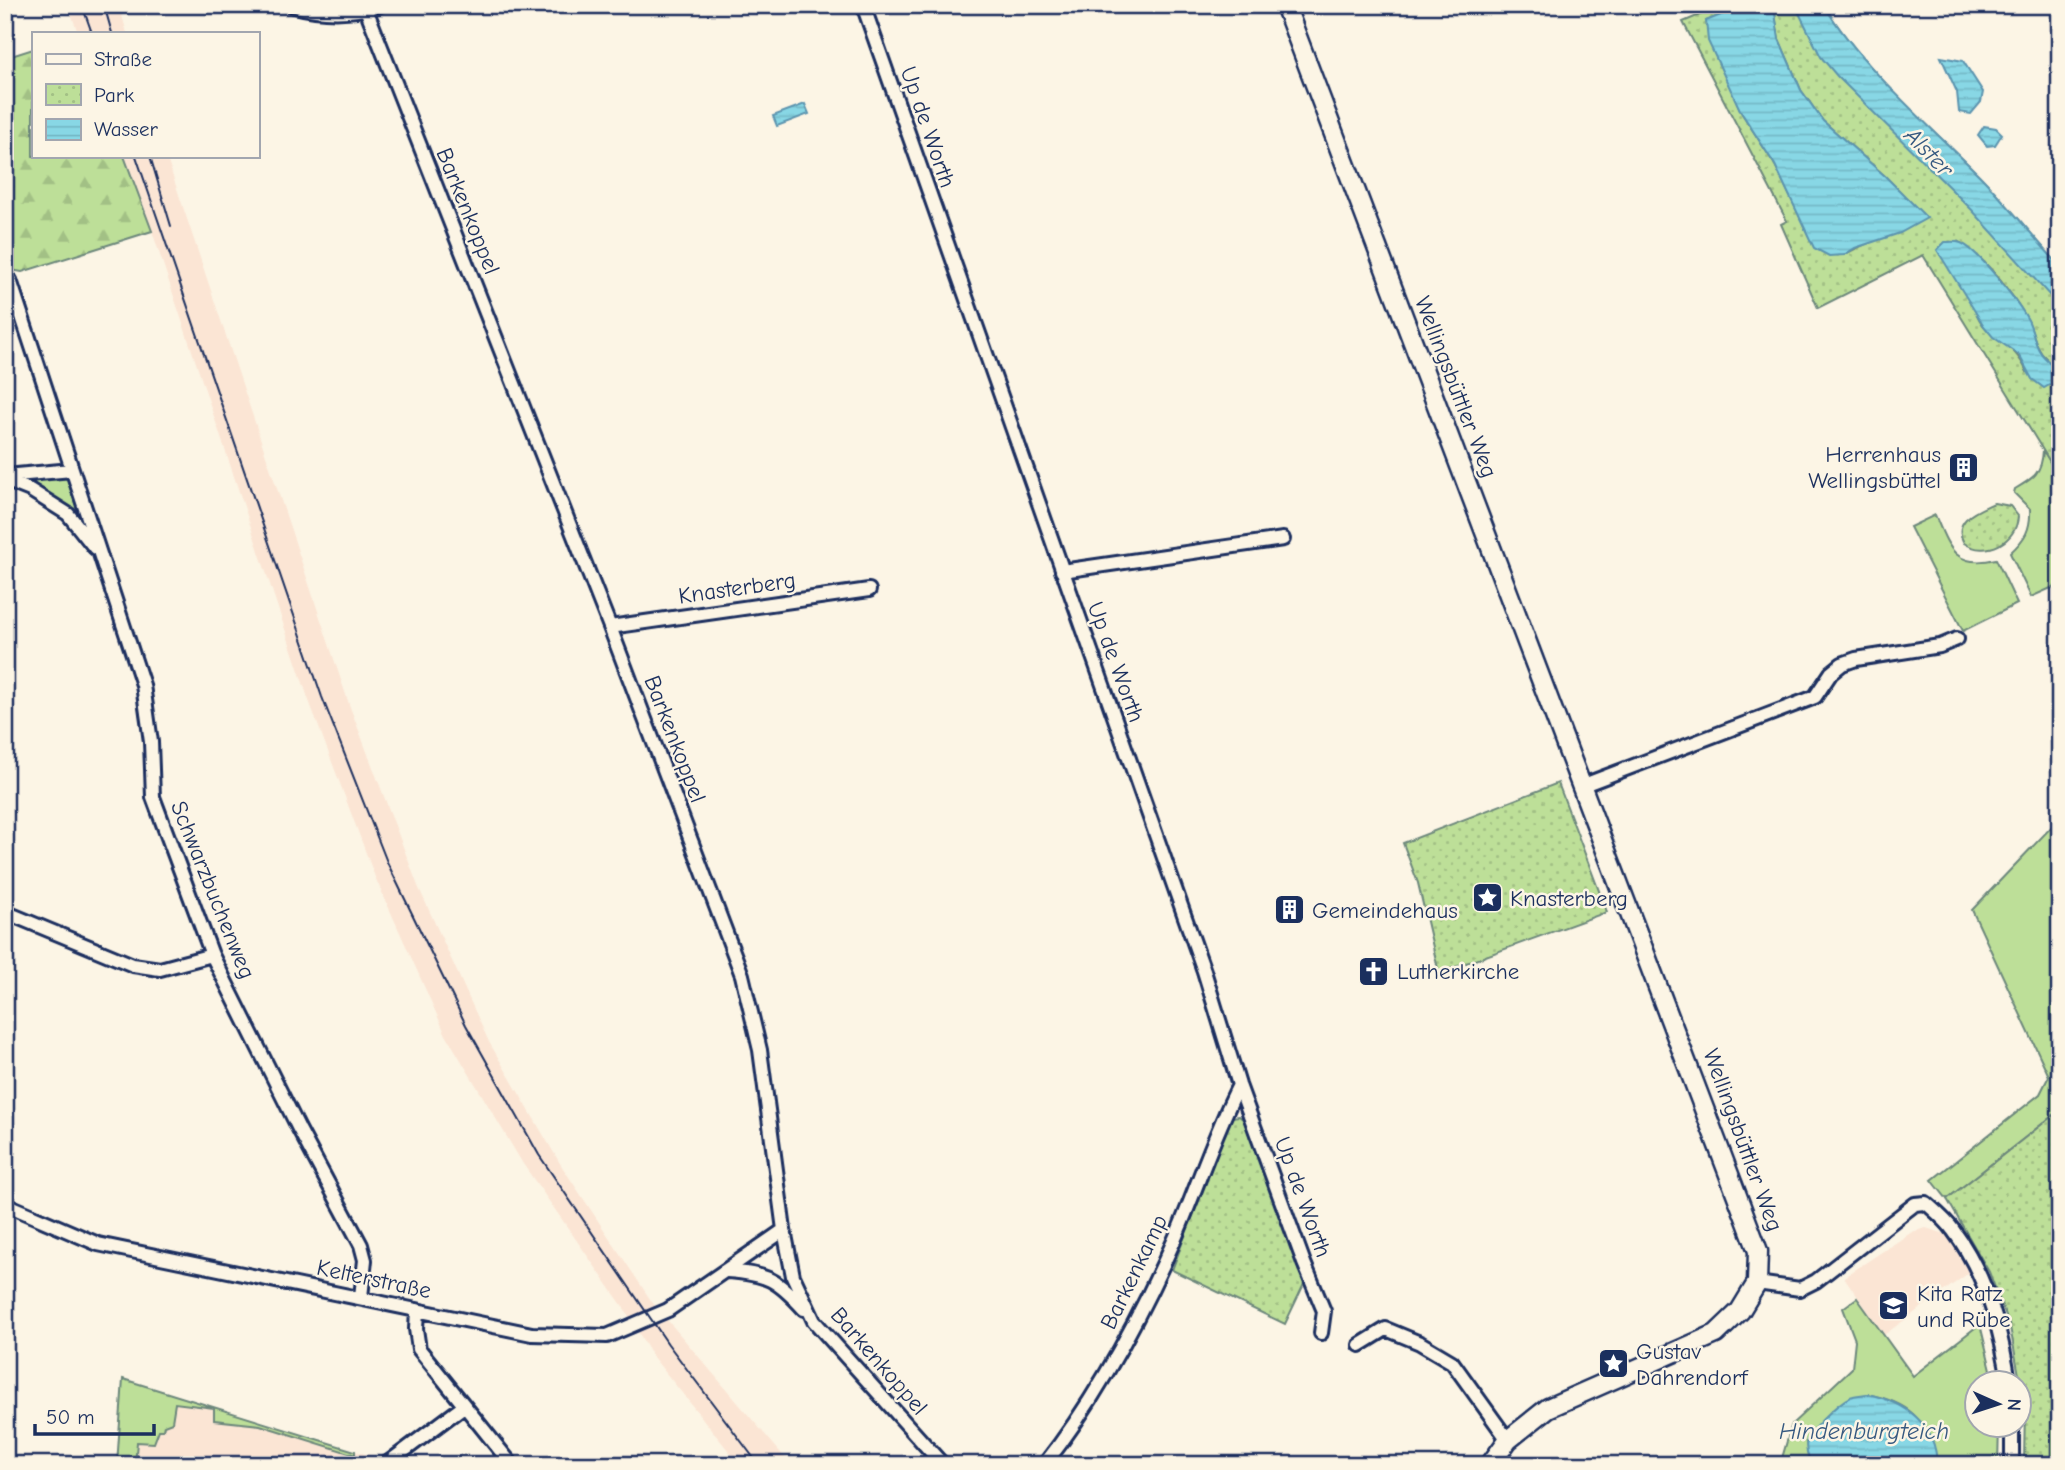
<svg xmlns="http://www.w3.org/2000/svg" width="2065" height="1470" viewBox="0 0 2065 1470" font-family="'Comic Neue',sans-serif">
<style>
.built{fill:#fbe5d4}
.green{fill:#bddf98;stroke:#6c877b;stroke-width:2}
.forest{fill:url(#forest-firs);stroke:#6c877b;stroke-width:2}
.park{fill:url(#park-dots);stroke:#6c877b;stroke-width:2;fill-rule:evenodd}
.water{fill:url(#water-rules);stroke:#5c94af;stroke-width:2}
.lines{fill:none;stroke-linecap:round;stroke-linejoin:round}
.street-casing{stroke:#1b2f5e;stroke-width:18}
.secondary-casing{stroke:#1b2f5e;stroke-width:23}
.street{stroke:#fcf5e5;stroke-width:12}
.secondary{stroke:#fcf5e5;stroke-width:18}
.tram{stroke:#1b2f5e;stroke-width:2}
.labels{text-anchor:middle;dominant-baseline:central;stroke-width:5;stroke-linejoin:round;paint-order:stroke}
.street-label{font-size:23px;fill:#1b2f5e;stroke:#fcf5e5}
.poi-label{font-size:23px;fill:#1b2f5e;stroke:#fcf5e5;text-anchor:start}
.water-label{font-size:24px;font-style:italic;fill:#365980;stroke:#fcf5e5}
</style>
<defs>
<pattern id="forest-firs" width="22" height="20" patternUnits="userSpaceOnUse" patternTransform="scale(1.75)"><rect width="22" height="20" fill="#bddf98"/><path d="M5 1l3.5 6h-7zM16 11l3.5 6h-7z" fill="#a2c085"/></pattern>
<pattern id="park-dots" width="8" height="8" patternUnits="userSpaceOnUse" patternTransform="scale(1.75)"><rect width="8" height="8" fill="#bddf98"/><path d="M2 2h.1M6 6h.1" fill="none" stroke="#a2c085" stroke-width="1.8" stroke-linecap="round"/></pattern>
<pattern id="water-rules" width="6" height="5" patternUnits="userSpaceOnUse" patternTransform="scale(1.75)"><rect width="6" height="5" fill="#88d7e5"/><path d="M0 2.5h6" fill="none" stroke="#75b9c7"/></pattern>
</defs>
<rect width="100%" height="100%" fill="#fcf5e5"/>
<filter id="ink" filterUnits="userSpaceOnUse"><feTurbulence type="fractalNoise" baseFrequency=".0143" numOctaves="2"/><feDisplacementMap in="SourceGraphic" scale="14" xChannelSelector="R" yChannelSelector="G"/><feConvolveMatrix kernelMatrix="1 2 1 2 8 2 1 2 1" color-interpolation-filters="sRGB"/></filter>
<g filter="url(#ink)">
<path class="built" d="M 68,5 L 119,5 L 127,33 L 78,33 Z
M 124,156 L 166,156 L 350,707 L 418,886 L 489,1042 L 561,1165 L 652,1302 L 791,1465 L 740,1465 L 653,1357 L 622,1305 L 523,1164 L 446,1035 L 375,877 L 308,698 L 152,231 Z
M 1926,1228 L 1955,1237 L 1974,1269 L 1884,1335 L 1844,1277 L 1912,1232 Z
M 123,1379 L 215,1408 L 388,1461 L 385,1465 L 117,1465 Z"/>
<path class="green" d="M 2043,450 L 2060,479 L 2060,584 L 2031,597 L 2010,553 C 2025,539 2031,530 2030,509 L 2014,493 L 2015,489 C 2034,478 2042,473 2043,450 Z
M 66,475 L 76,506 L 75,509 L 71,510 L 33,485 L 36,478 Z
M 1935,515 C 1949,548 1955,569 1996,559 L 2017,604 L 1963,631 L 1910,527 Z
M 2060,818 L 2060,1110 L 1947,1199 L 1932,1180 L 2040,1094 L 2049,1076 L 1972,910 Z
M 1857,1298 L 1913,1376 L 1980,1324 L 1994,1382 L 1978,1382 L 1978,1424 L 1999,1425 L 1998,1465 L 1937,1465 C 1936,1450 1925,1425 1913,1414 C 1901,1403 1882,1397 1867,1394 L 1806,1442 L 1808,1456 L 1814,1465 L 1780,1465 L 1792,1424 L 1852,1368 L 1855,1340 L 1843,1308 Z
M 123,1379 L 355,1451 L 355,1455 L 260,1425 L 214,1420 L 214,1408 L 175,1403 L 172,1422 L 164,1425 L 163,1430 L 159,1430 L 154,1443 L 137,1442 L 135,1465 L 117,1465 Z"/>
<path class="forest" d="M 33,49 L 33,156 L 124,156 L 152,231 L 22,272 L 5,269 L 5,58 Z"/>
<path class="park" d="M 1723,5 L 1746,5 L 1706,21 L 1741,112 L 1775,165 L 1815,248 L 1844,255 C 1870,239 1900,234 1926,218 L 1885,176 L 1823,121 L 1801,90 L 1779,39 L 1774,8 L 1765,5 L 1824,5 C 1862,68 1930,126 1982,178 C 2009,206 2033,237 2060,266 L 2060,478 L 1923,255 L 1818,308 L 1781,224 L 1787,221 L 1683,22 ZM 1959,242 C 1984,256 2013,294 2027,319 C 2034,332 2035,349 2046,358 L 2027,372 C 2014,343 1999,345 1983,325 C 1968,305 1965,266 1959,242 Z
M 1994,503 L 2010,506 L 2018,516 C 2017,542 1986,558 1964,543 C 1951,520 1977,511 1994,503 Z
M 1558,783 L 1607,912 L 1439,973 L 1418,883 L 1403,843 Z
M 2060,1110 L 2060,1465 L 2024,1465 L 2025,1407 L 2010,1327 L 1989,1272 L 1947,1199 Z
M 1239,1116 L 1244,1120 L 1305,1282 L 1285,1324 L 1172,1270 L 1229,1121 L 1232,1117 Z"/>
<path class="water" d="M 1746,5 L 1774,7 L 1779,39 L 1801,90 L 1823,121 L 1885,176 L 1927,218 L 1900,233 L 1855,248 L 1844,255 L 1829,256 L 1814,248 L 1775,165 L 1741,112 L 1708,41 L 1706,21 Z
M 1795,5 L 1824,5 C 1862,68 1930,126 1982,178 C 2009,206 2033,237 2060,266 L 2060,307 L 1972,210 L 1837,76 L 1821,57 Z
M 1941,57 L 1963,61 L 1983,92 L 1981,102 L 1971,114 L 1959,112 L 1957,92 Z
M 805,104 L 809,114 L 777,126 L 773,116 Z
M 1984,126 L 1996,128 L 2002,134 L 1995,145 L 1987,146 L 1978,135 Z
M 1945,242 C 1950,242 1956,241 1961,243 C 1978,250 2018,302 2028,320 C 2033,330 2034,341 2039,350 C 2046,363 2059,364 2056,381 L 2044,388 L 2032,379 L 2019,355 L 1993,337 L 1984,326 L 1937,250 Z
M 1867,1394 C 1905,1402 1936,1423 1937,1465 L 1814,1465 C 1798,1445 1809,1433 1824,1418 C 1832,1410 1840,1402 1850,1397 C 1855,1395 1861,1395 1867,1394 Z"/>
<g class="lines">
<defs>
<path id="street" d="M 291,5 C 320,13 350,14 380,5
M 863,5 L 1204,971 L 1239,1085 L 1304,1263 L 1324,1311 L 1321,1333
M 366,9 L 610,627 L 742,975 L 760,1050 L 784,1230 L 793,1276 L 814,1321 L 943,1465
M 10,280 L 143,685 L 151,742 L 153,797 L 212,955 L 299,1129 L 361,1245 L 365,1260 L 361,1297
M 5,476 L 72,470
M 5,480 L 30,490 L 68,514 L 95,548
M 1062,571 L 1283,539
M 610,627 L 869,590
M 1581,786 L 1815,697 L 1831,673 L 1842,664 L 1856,659 L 1940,646 L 1957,639
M 5,912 L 133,965 L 160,969 L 212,955
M 5,1204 L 98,1244 L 532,1334 L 607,1336 L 668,1310 L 784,1230
M 727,1271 C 767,1274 777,1279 804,1309
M 1757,1283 L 1800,1289 L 1816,1281 L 1915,1204 L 1926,1203 C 1935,1211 1946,1220 1953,1230 C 1986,1274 2001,1328 2009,1382
M 417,1310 L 416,1329 L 419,1349 L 512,1465
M 1360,1345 L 1386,1329 L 1420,1343 L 1452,1362 L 1508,1440
M 2012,1424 L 2012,1465
M 385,1465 L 464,1406
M 1044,1465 C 1097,1398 1138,1321 1173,1243 C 1196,1191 1213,1136 1239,1085"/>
<path id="secondary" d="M 1285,5 L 1758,1251 L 1757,1283 L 1740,1311 L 1716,1334 L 1548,1408 L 1508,1440 L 1490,1465"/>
</defs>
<use href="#street" class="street-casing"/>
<use href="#secondary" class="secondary-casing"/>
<use href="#street" class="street"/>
<use href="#secondary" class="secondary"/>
<path class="tram" d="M 82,5 L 92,33
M 104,5 L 112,33
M 136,156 L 322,697 L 387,862 L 466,1025 L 539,1155 L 668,1344 L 759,1465
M 150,156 L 171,226"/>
</g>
</g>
<defs>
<symbol id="building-square" viewBox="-11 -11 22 22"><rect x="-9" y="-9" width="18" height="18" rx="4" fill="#1b2f5e" stroke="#fcf5e5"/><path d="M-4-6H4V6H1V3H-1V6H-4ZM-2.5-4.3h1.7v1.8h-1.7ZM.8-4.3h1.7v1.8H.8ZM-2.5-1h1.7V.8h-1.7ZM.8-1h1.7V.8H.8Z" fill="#fff"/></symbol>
<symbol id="sight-square" viewBox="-11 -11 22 22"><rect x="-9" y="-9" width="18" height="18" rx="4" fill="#1b2f5e" stroke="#fcf5e5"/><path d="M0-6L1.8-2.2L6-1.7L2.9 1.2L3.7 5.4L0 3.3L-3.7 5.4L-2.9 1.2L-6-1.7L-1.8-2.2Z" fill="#fff"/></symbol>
<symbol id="church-square" viewBox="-11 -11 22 22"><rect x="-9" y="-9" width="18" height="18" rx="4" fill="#1b2f5e" stroke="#fcf5e5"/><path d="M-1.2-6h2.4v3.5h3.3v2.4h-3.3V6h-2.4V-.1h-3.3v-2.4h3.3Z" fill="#fff"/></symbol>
<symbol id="school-square" viewBox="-11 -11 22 22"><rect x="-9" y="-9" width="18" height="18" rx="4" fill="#1b2f5e" stroke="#fcf5e5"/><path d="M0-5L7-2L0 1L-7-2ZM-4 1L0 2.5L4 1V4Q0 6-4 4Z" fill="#fff"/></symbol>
</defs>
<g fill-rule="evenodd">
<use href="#building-square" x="1946" y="450" width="35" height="35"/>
<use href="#sight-square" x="1470" y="880" width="35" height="35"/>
<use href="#building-square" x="1272" y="892" width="35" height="35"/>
<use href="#church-square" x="1356" y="954" width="35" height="35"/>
<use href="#school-square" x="1876" y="1288" width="35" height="35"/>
<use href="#sight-square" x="1596" y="1346" width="35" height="35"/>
</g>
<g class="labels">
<g class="street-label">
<text transform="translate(928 127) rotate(71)">Up de Worth</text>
<text transform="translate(468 211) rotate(68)">Barkenkoppel</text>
<text transform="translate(1456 387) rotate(69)">Wellingsbüttler Weg</text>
<text transform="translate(737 588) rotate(-8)">Knasterberg</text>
<text transform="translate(1116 662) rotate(70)">Up de Worth</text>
<text transform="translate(675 739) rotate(69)">Barkenkoppel</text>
<text transform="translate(213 890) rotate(68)">Schwarzbuchenweg</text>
<text transform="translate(1743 1140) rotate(70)">Wellingsbüttler Weg</text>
<text transform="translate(1303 1197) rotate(70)">Up de Worth</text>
<text transform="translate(1134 1272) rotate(-64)">Barkenkamp</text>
<text transform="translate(374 1279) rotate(12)">Kelterstraße</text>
<text transform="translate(879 1361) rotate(49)">Barkenkoppel</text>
</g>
<g class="poi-label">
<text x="1941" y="454" text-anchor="end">Herrenhaus<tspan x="1941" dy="26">Wellingsbüttel</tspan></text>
<text x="1510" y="898">Knasterberg</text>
<text x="1312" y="910">Gemeindehaus</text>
<text x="1397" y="971">Lutherkirche</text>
<text x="1917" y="1293">Kita Ratz<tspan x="1917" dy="26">und Rübe</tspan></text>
<text x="1636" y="1351">Gustav<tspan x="1636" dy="26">Dahrendorf</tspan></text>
</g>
<g class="water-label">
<text transform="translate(1929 152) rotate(46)">Alster</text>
<text x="1864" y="1431">Hindenburgteich</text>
</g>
</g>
<rect width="2065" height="1470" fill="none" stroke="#fcf5e5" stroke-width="28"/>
<rect x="14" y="14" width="2037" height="1442" fill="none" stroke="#1b2f5e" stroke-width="2.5" filter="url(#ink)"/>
<rect x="32" y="32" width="228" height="126" fill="#fcf5e5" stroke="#a2a6af" stroke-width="2"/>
<rect x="46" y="54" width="35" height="10" fill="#fcf5e5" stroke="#a2a6af" stroke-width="2"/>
<text x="94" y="66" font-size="21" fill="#1b2f5e">Straße</text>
<rect x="46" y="84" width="35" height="21" fill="url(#park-dots)" stroke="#a2a6af" stroke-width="2"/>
<text x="94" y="102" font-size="21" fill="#1b2f5e">Park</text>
<rect x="46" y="119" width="35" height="21" fill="url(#water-rules)" stroke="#a2a6af" stroke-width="2"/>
<text x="94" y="136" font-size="21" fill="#1b2f5e">Wasser</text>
<g transform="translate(1998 1404) rotate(93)"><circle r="33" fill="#fcf5e5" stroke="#a2a6af" stroke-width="2"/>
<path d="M0-5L12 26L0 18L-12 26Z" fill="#1b2f5e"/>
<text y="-10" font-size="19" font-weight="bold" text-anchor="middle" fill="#1b2f5e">N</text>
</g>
<path d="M35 1424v10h119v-10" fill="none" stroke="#1b2f5e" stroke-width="3.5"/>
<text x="46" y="1424" font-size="21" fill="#1b2f5e" stroke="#fcf5e5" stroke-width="5" paint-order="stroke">50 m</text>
</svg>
